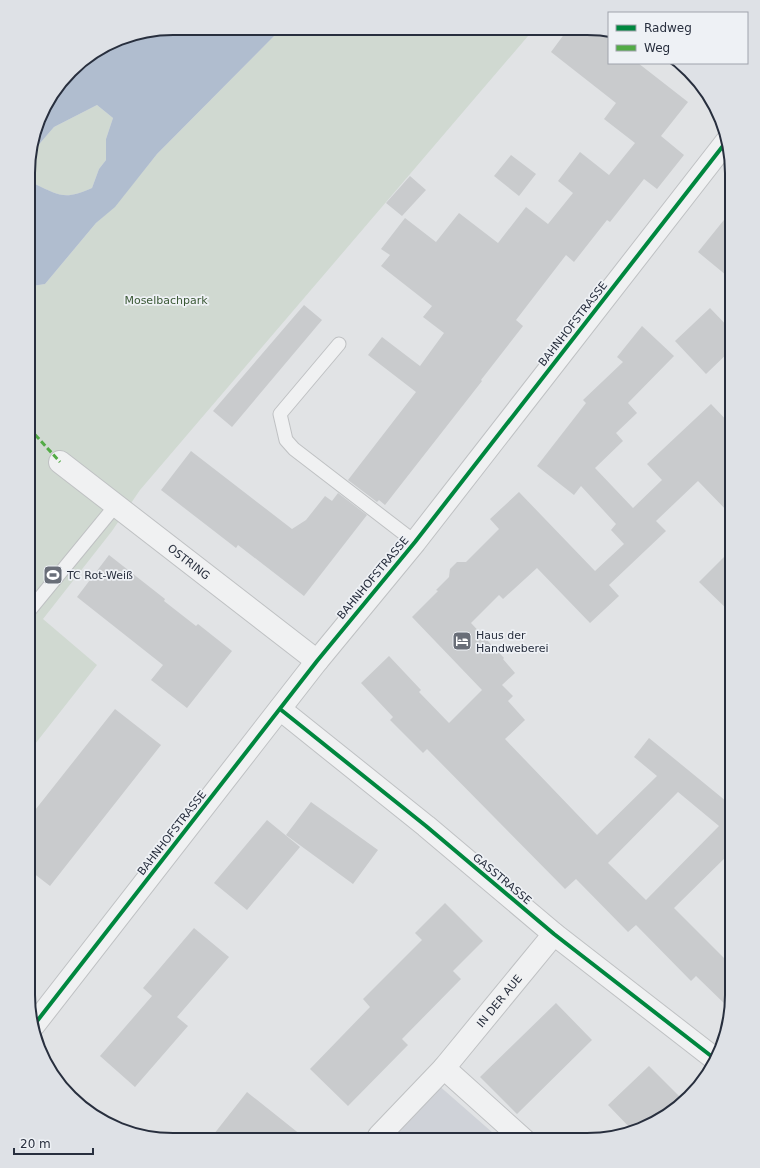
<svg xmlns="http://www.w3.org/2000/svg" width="760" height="1168" viewBox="0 0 760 1168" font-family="'DejaVu Sans',sans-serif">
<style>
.built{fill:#cfd2d8}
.green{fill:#d0d9d1}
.water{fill:#b0bdcf;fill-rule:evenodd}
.building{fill:#c9cbcd;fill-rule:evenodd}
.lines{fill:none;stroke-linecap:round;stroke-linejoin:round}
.service-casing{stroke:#bfc1c3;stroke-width:15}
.minor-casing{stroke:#bfc1c3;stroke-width:24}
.service{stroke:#f0f1f2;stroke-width:13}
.minor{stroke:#f0f1f2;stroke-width:22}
.quiet{stroke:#53ab46;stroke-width:3;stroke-dasharray:6 3;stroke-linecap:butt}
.cycleway-casing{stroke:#eef1f5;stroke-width:6}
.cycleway{stroke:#00873e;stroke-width:4}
.labels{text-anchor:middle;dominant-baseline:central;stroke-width:3.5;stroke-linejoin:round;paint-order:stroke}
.park-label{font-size:11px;fill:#3b5936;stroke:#eef1f5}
.street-label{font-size:11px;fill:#282f3e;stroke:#eef1f5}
.poi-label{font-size:11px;fill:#282f3e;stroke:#eef1f5;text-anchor:start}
.rim{fill:none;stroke:#282f3e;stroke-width:2}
</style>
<rect width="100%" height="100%" fill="#e1e3e5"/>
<path class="built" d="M 437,1084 L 501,1140 L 384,1139 Z"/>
<path class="green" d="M 280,28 L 534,29 L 140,490 L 112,531 L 43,619 L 97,665 L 28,753 L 29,289 L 32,286 L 45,284 L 96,223 L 115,206 L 157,154 L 280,30 Z
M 97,105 L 113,118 L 106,139 L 106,160 L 99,169 L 92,188 C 65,200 60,196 35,184 L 35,149 L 54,127 Z"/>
<path class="water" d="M 173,28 L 280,28 L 280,30 L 157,154 L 115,207 L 96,223 L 45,284 L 32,286 L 29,289 L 29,154 L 43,109 L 77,64 L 118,39 ZM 97,105 L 113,118 L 106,139 L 106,160 L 99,169 L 92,188 C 65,200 60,196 35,184 L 35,149 L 54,127 Z"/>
<path class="building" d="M 568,29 L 606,29 L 609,30 L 609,63 L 638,63 L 688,102 L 661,136 L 684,155 L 657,189 L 644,179 L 610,222 L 607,220 L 574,262 L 566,255 L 516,320 L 523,326 L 481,380 L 482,381 L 385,505 L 379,500 L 377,502 L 348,480 L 416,392 L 368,355 L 382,337 L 420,366 L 444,333 L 423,317 L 432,306 L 381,266 L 390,255 L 381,249 L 405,218 L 436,242 L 459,213 L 498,243 L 526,207 L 548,224 L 573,193 L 558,181 L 580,152 L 609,175 L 635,143 L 604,119 L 616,103 L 551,52 Z
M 511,155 L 536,174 L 519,196 L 494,176 Z
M 410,176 L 426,190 L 402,216 L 386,203 Z
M 732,210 L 732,280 L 698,252 Z
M 304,305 L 322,320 L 232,427 L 213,411 Z
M 710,308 L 732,331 L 732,349 L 706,374 L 675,341 Z
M 642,326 L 674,356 L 628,403 L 637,413 L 616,433 L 623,441 L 595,468 L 633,508 L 662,480 L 647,464 L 711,404 L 732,426 L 732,516 L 698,481 L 656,521 L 666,531 L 609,585 L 619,596 L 590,623 L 537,568 L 503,599 L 499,595 L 471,623 L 504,658 L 503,659 L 515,673 L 502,685 L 513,696 L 508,701 L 525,720 L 505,739 L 597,835 L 657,776 L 634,757 L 649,738 L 732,806 L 732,851 L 674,908 L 732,966 L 731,1010 L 696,976 L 691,981 L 636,925 L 628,932 L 576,879 L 565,889 L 427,749 L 423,753 L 390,720 L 393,717 L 361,683 L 389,656 L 421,690 L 419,692 L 449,723 L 482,690 L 412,617 L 438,591 L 436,590 L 449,577 L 450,569 L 457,562 L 466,562 L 499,529 L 490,519 L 519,492 L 595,571 L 624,544 L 611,530 L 616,524 L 581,486 L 574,495 L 537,466 L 586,403 L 583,400 L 623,362 L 617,357 ZM 678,792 L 719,826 L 646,900 L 608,863 Z
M 191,451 L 292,529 L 306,520 L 325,496 L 332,501 L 338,493 L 367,515 L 304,596 L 238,545 L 236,548 L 161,490 Z
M 732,549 L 732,614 L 699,582 Z
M 109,555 L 165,599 L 164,601 L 196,626 L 198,624 L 232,651 L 187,708 L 151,680 L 163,665 L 77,597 Z
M 115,709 L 161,745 L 50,886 L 28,869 L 28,819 Z
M 311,802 L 378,850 L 353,884 L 286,835 Z
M 267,820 L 300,847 L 247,910 L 214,883 Z
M 445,903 L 483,941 L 453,971 L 461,979 L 402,1039 L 408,1045 L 348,1106 L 310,1069 L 370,1007 L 363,999 L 422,940 L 415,933 Z
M 194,928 L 229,957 L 177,1017 L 188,1026 L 135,1087 L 100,1056 L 152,996 L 143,988 Z
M 556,1003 L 592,1040 L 517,1114 L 480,1077 Z
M 649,1066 L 682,1099 L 643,1129 L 633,1131 L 608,1105 Z
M 247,1092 L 306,1139 L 210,1139 Z"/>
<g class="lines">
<defs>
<path id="service" d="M 339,344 L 280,414 L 286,440 L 294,449 L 415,542
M 29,611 L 116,505"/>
<g id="minor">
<path id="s1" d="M 60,462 L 317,661"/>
<path d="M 280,709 L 426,826 L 554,934 L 715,1059"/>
<path d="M 34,1025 L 317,661 L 415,542 L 726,142"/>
<path d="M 444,1068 L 524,1140"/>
<path id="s2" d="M 379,1136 L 444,1068 L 554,934"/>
</g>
</defs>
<use href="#service" class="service-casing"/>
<use href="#minor" class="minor-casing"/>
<use href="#service" class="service"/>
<use href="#minor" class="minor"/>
<path class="quiet" d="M 29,428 L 60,462"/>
<defs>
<path id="cycleway" d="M 280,709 L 426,826 L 554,934 L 715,1059
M 34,1025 L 317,661 L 415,542 L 726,142"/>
</defs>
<use href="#cycleway" class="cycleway-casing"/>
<use href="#cycleway" class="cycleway"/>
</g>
<defs>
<symbol id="stadium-square" viewBox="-11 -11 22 22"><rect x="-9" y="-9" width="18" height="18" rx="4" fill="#696e78" stroke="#eef1f5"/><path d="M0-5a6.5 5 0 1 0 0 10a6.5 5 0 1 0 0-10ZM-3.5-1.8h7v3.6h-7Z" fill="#fff"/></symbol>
<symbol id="hotel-square" viewBox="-11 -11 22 22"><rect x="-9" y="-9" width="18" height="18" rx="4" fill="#696e78" stroke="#eef1f5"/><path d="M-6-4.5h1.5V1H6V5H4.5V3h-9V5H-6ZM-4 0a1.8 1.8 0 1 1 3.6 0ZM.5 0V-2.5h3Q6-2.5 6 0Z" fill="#fff"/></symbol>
</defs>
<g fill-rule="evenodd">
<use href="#stadium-square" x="42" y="564" width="22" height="22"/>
<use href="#hotel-square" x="451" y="630" width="22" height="22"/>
</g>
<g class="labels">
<g class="park-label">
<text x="166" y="300">Moselbachpark</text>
</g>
<g class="street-label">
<text transform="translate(573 324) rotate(-52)">BAHNHOFSTRASSE</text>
<text stroke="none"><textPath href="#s1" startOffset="163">OSTRING</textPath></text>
<text transform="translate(373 578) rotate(-50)">BAHNHOFSTRASSE</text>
<text transform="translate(172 833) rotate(-52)">BAHNHOFSTRASSE</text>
<text transform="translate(502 879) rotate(40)">GASSTRASSE</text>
<text stroke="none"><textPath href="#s2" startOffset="181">IN DER AUE</textPath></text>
</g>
<g class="poi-label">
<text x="67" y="575">TC Rot-Weiß</text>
<text x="476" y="635">Haus der<tspan x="476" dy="13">Handweberei</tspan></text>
</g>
</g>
<path d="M0 0H760V1168H0ZM173 35H587A138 138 0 0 1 725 173V995A138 138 0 0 1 587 1133H173A138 138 0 0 1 35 995V173A138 138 0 0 1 173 35Z" fill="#dee1e6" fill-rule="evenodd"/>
<path class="rim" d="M173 35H587A138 138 0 0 1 725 173V995A138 138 0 0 1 587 1133H173A138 138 0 0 1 35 995V173A138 138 0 0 1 173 35Z"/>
<rect x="608" y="12" width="140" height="52" fill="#eef1f5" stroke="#9fa3ac"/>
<rect x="616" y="25" width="20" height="6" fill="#00873e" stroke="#9fa3ac"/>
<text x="644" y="32" font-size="12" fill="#282f3e">Radweg</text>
<rect x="616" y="45" width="20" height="6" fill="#53ab46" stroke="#9fa3ac"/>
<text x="644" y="52" font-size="12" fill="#282f3e">Weg</text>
<path d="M14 1148v6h79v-6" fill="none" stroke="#282f3e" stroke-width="2"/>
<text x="20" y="1148" font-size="12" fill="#282f3e" stroke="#eef1f5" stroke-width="3" paint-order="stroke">20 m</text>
</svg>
